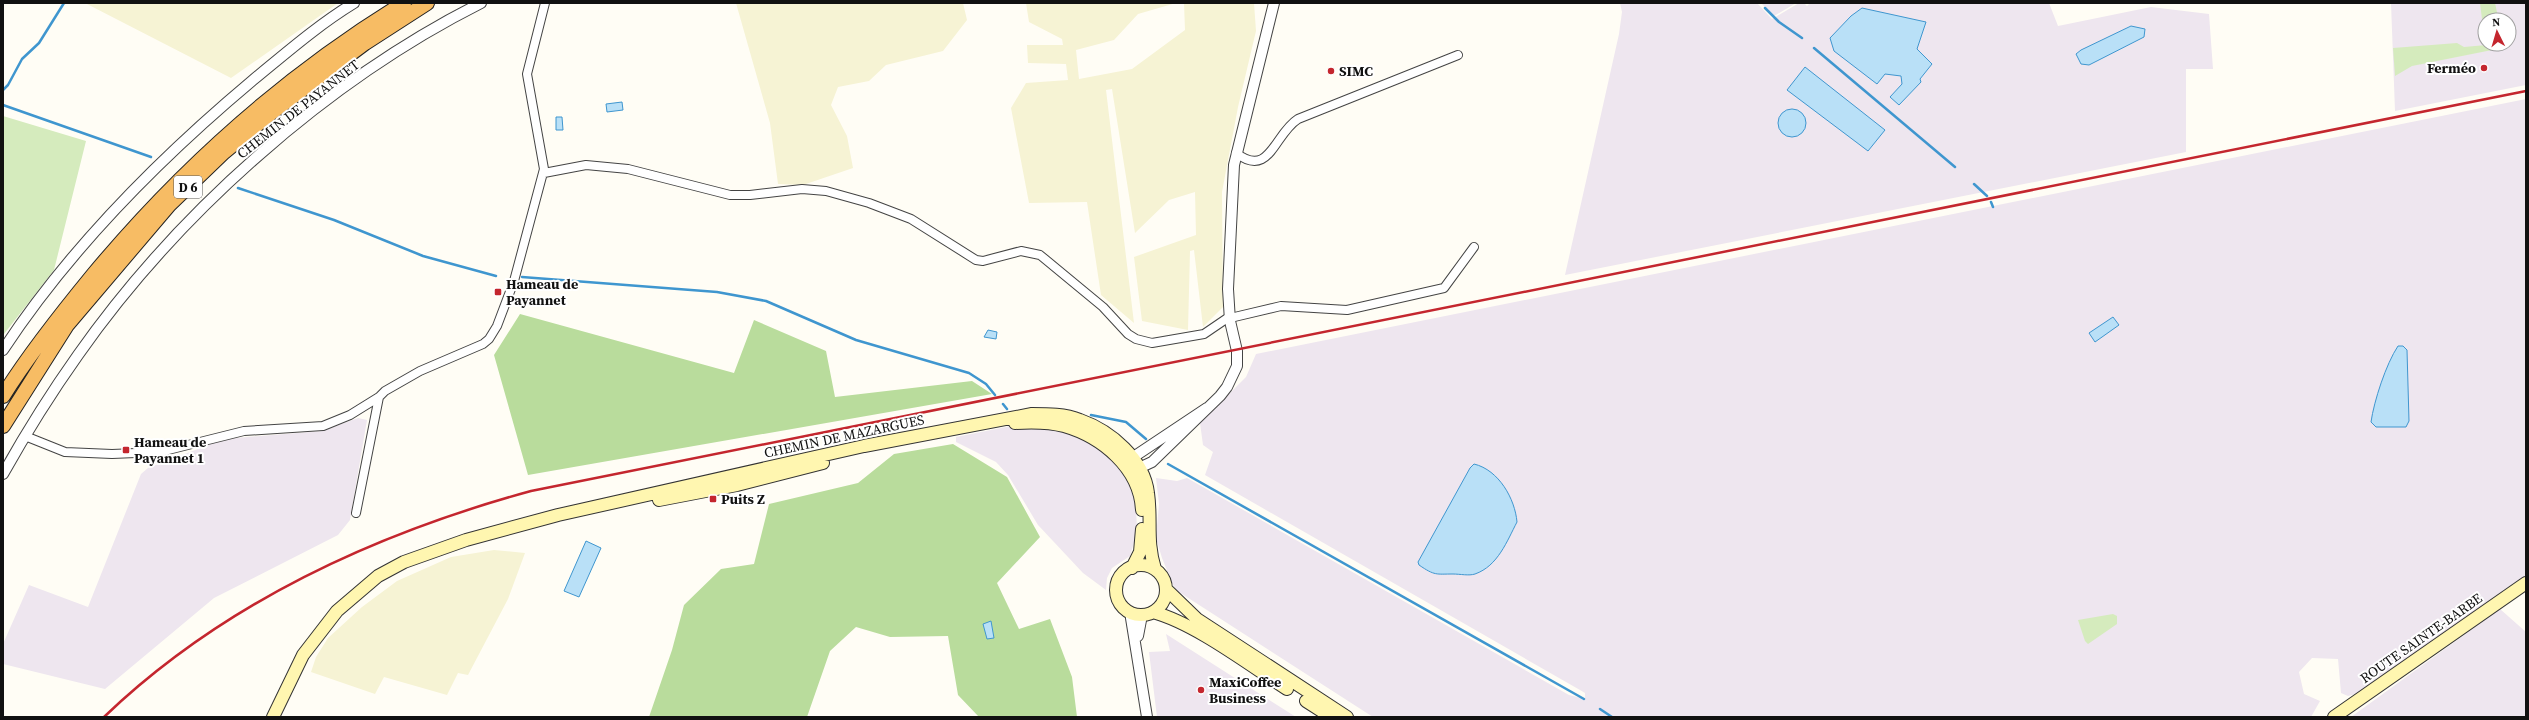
<svg xmlns="http://www.w3.org/2000/svg" width="2529" height="720" viewBox="0 0 2529 720" font-family="'Source Serif 4',serif">
<style>
.industrial{fill:#eee6ef;fill-rule:evenodd}
.farmland{fill:#f6f3d4}
.green{fill:#d5ebbd}
.forest{fill:#b9dc9c}
.water{fill:#b9e0f7;stroke:#3f96cf}
.lines{fill:none;stroke-linecap:round;stroke-linejoin:round}
.stream{stroke:#3f96cf;stroke-width:2.5}
.minor-casing{stroke:#444;stroke-width:10}
.tertiary-casing{stroke:#444;stroke-width:12}
.secondary-casing{stroke:#333;stroke-width:14}
.trunk-casing{stroke:#222;stroke-width:16}
.minor{stroke:#fff;stroke-width:8}
.tertiary{stroke:#fff;stroke-width:10}
.secondary{stroke:#fff6b0;stroke-width:12}
.trunk{stroke:#f7bc64;stroke-width:14}
.rail{stroke:#c4262e;stroke-width:2.5}
.poi-dot{fill:#c4262e;stroke:#fff;stroke-width:1.5}
.labels{text-anchor:middle;dominant-baseline:central;stroke-width:4;stroke-linejoin:round;paint-order:stroke}
.shield{fill:#fff;stroke:#585858;stroke-width:1}
.shield-label{font-size:13px;font-weight:bold;fill:#111}
.poi-label{font-size:14px;font-weight:bold;fill:#111;stroke:#fff;text-anchor:start}
.street-label{font-size:14px;fill:#111;stroke:#fff}
</style>
<rect width="100%" height="100%" fill="#fffdf5"/>
<path class="industrial" d="M 1620,3 L 1757,3 L 1772,19 L 1799,3 L 1804,3 L 1807,6 L 1810,3 L 2049,3 L 2058,26 L 2151,7 L 2209,14 L 2213,69 L 2186,69 L 2186,152 L 1565,275 L 1619,34 L 1622,12 Z
M 1761,3 L 1796,3 L 1774,16 Z
M 2391,3 L 2526,3 L 2526,85 L 2395,111 ZM 2485,20 L 2509,20 L 2509,44 L 2485,44 Z
M 2526,99 L 2526,575 L 2356,694 L 2348,696 L 2341,693 L 2338,659 L 2312,658 L 2299,672 L 2304,694 L 2320,701 L 2311,717 L 1373,717 L 1179,592 L 1173,585 L 1162,558 L 1156,538 L 1159,504 L 1156,478 L 1177,481 L 1187,478 L 1569,695 L 1585,699 L 1585,693 L 1580,690 L 1205,475 L 1213,452 L 1203,445 L 1200,423 L 1246,377 L 1256,354 Z
M 358,418 L 367,420 L 350,520 L 338,535 L 214,598 L 105,689 L 3,664 L 3,644 L 29,585 L 88,607 L 141,474 L 148,468 L 211,444 L 235,438 L 322,431 Z
M 1011,426 L 1061,431 L 1092,442 L 1113,460 L 1128,481 L 1136,505 L 1137,532 L 1130,556 L 1112,568 L 1107,578 L 1106,590 L 1083,573 L 1038,525 L 1008,475 L 996,462 L 956,442 L 956,437 Z
M 2500,609 L 2526,632 L 2526,717 L 2351,717 Z
M 1166,634 L 1296,717 L 1157,717 L 1149,652 L 1170,651 Z"/>
<path class="farmland" d="M 85,3 L 338,3 L 231,78 Z
M 736,3 L 963,3 L 967,20 L 943,51 L 886,65 L 869,81 L 838,87 L 831,105 L 847,136 L 853,168 L 803,185 L 778,184 L 770,123 Z
M 1026,3 L 1176,3 L 1138,14 L 1114,40 L 1076,50 L 1079,79 L 1132,69 L 1185,30 L 1184,3 L 1254,3 L 1256,31 L 1238,107 L 1222,192 L 1223,307 L 1203,327 L 1194,250 L 1190,251 L 1188,330 L 1142,321 L 1134,257 L 1196,235 L 1195,192 L 1169,200 L 1135,233 L 1112,89 L 1106,90 L 1134,323 L 1101,295 L 1087,202 L 1029,203 L 1011,108 L 1026,83 L 1068,80 L 1066,64 L 1028,63 L 1027,45 L 1063,45 L 1062,39 L 1029,22 Z
M 494,550 L 525,553 L 508,599 L 468,675 L 458,673 L 447,695 L 384,677 L 375,694 L 311,672 L 316,657 L 328,638 L 362,607 L 397,581 L 451,557 Z"/>
<path class="green" d="M 2480,3 L 2495,3 L 2498,17 L 2482,19 Z
M 2457,43 L 2464,47 L 2497,44 L 2497,49 L 2412,66 L 2395,76 L 2393,48 Z
M 3,116 L 86,141 L 54,270 L 4,334 Z
M 2113,614 L 2117,616 L 2117,624 L 2088,644 L 2085,641 L 2078,620 Z"/>
<path class="forest" d="M 520,314 L 734,373 L 754,320 L 826,351 L 835,397 L 972,381 L 992,394 L 528,475 L 494,355 Z
M 953,444 L 1007,477 L 1040,537 L 997,583 L 1019,629 L 1050,619 L 1072,677 L 1077,717 L 979,717 L 958,695 L 948,636 L 890,637 L 856,627 L 830,651 L 807,717 L 649,717 L 672,650 L 684,605 L 721,569 L 754,564 L 769,504 L 858,483 L 894,454 Z"/>
<path class="water" d="M 1862,8 L 1926,22 L 1917,49 L 1932,64 L 1920,79 L 1921,82 L 1899,105 L 1890,97 L 1902,84 L 1901,76 L 1885,74 L 1877,84 L 1834,51 L 1830,38 L 1851,16 Z
M 2131,26 L 2145,29 L 2144,37 L 2089,65 L 2081,64 L 2076,54 L 2081,50 Z
M 1805,67 L 1885,130 L 1868,151 L 1787,90 Z
M 622,102 L 623,110 L 607,112 L 606,104 Z
M1778 123a14 14 0 1 1 28 0a14 14 0 1 1-28 0Z
M 562,117 L 563,130 L 556,130 L 556,117 Z
M 2113,317 L 2119,325 L 2095,342 L 2089,333 Z
M 988,330 L 997,332 L 996,339 L 984,337 Z
M 2398,346 L 2403,346 L 2407,350 L 2409,421 L 2406,427 L 2376,427 L 2371,422 C 2374,401 2386,364 2398,346 Z
M 1474,464 C 1499,470 1515,499 1517,522 C 1507,541 1498,566 1475,574 C 1469,576 1460,574 1453,574 C 1436,574 1435,576 1419,565 L 1418,562 L 1470,468 Z
M 586,541 L 601,548 L 579,597 L 564,591 Z
M 991,621 L 994,638 L 987,639 L 983,624 Z"/>
<g class="lines">
<path class="stream" d="M 1765,8 L 1779,22 L 1802,38
M 1814,48 L 1955,167
M 3,90 L 8,85 L 22,59 L 39,43 L 64,3
M 3,105 L 151,157
M 1974,184 L 1987,196
M 238,188 L 334,220 L 423,256 L 496,276
M 1991,202 L 1993,207
M 522,277 L 717,292 L 766,301 L 856,340 L 969,373 L 986,384 L 995,395
M 1003,404 L 1007,409
M 1091,415 L 1126,422 L 1146,439
M 1168,464 L 1584,699
M 1600,709 L 1612,717"/>
<defs>
<path id="minor" d="M 1236,153 C 1270,179 1274,134 1298,119 L 1458,55
M 544,173 L 586,165 L 628,169 L 730,195 L 750,195 L 802,189 L 826,191 L 869,203 L 911,219 L 976,260 L 983,261 L 1021,251 L 1040,255 L 1103,307 L 1128,334 L 1136,339 L 1152,343 L 1204,334 L 1226,319 L 1281,306 L 1347,310 L 1444,288 L 1474,247
M 25,436 L 65,452 L 112,454 L 160,452 L 244,431 L 323,426 L 350,415 L 379,397
M 356,513 L 379,397 L 385,391 L 420,371 L 483,344 L 489,339 L 497,326 L 514,281 L 544,169 L 527,74 L 545,3"/>
<path id="tertiary" d="M 3,350 C 70,248 160,158 253,80 C 286,53 318,25 354,3
M 1207,408 L 1132,458 L 1126,468 L 1139,468 L 1152,462 L 1220,396 L 1227,387 L 1237,366 L 1237,351 L 1230,321 L 1228,289 L 1234,165 L 1274,3
M 3,474 C 26,433 51,393 78,355 C 177,214 326,81 481,3
M 1130,612 L 1147,717
M 1138,636 L 1142,615"/>
<path id="secondary" d="M 1015,423 C 1031,422 1049,422 1064,426 C 1102,437 1140,468 1142,510
M 659,500 L 737,485 L 823,463
M1116 590a25 25 0 1 1 50 0a25 25 0 1 1-50 0Z
M 1132,568 L 1140,552 L 1142,529
M 1166,589 L 1197,619 L 1347,717
M 1153,612 C 1196,624 1248,664 1287,689
M 1306,701 L 1331,717
M 273,717 L 303,655 L 337,611 L 378,576 L 404,562 L 466,540 L 558,515 L 864,446 L 1032,414 C 1048,414 1065,414 1080,420 C 1111,431 1144,459 1148,493 C 1152,521 1146,540 1155,569
M 2334,717 L 2526,583"/>
<path id="trunk" d="M 3,396 C 29,354 61,314 93,275 C 182,168 285,76 404,3
M 3,426 L 67,325 L 169,205 L 224,152 L 270,114 L 365,43 L 427,3"/>
</defs>
<use href="#minor" class="minor-casing"/>
<use href="#tertiary" class="tertiary-casing"/>
<use href="#secondary" class="secondary-casing"/>
<use href="#trunk" class="trunk-casing"/>
<use href="#minor" class="minor"/>
<use href="#tertiary" class="tertiary"/>
<use href="#secondary" class="secondary"/>
<use href="#trunk" class="trunk"/>
<path class="rail" d="M 104,717 C 223,603 374,534 531,491 L 2526,91"/>
</g>
<g class="poi-dot">
<circle cx="2484" cy="68" r="4"/>
<circle cx="1331" cy="71" r="4"/>
<rect x="494" y="288" width="8" height="8" rx="2"/>
<rect x="122" y="446" width="8" height="8" rx="2"/>
<rect x="709" y="495" width="8" height="8" rx="2"/>
<circle cx="1201" cy="690" r="4"/>
</g>
<g class="labels">
<rect class="shield" x="174" y="176" width="28" height="22" rx="3"/>
<g class="shield-label">
<text x="188" y="187">D 6</text>
</g>
<g class="poi-label">
<text x="2476" y="68" text-anchor="end">Ferméo</text>
<text x="1339" y="71">SIMC</text>
<text x="506" y="284">Hameau de<tspan x="506" dy="16">Payannet</tspan></text>
<text x="134" y="442">Hameau de<tspan x="134" dy="16">Payannet 1</tspan></text>
<text x="721" y="499">Puits Z</text>
<text x="1209" y="682">MaxiCoffee<tspan x="1209" dy="16">Business</tspan></text>
</g>
<g class="street-label">
<text transform="translate(298 109) rotate(-38)">CHEMIN DE PAYANNET</text>
<text transform="translate(844 436) rotate(-12)">CHEMIN DE MAZARGUES</text>
<text transform="translate(2421 638) rotate(-35)">ROUTE SAINTE-BARBE</text>
</g>
</g>
<rect width="2529" height="720" fill="none" stroke="#111111" stroke-width="8"/>
<g transform="translate(2497 32) rotate(355)"><circle r="19" fill="#ffffff" stroke="#a0a0a0"/>
<path d="M0-3L7 15L0 10L-7 15Z" fill="#c4262e"/>
<text y="-6" font-size="11" font-weight="bold" text-anchor="middle" fill="#111111">N</text>
</g>
</svg>
